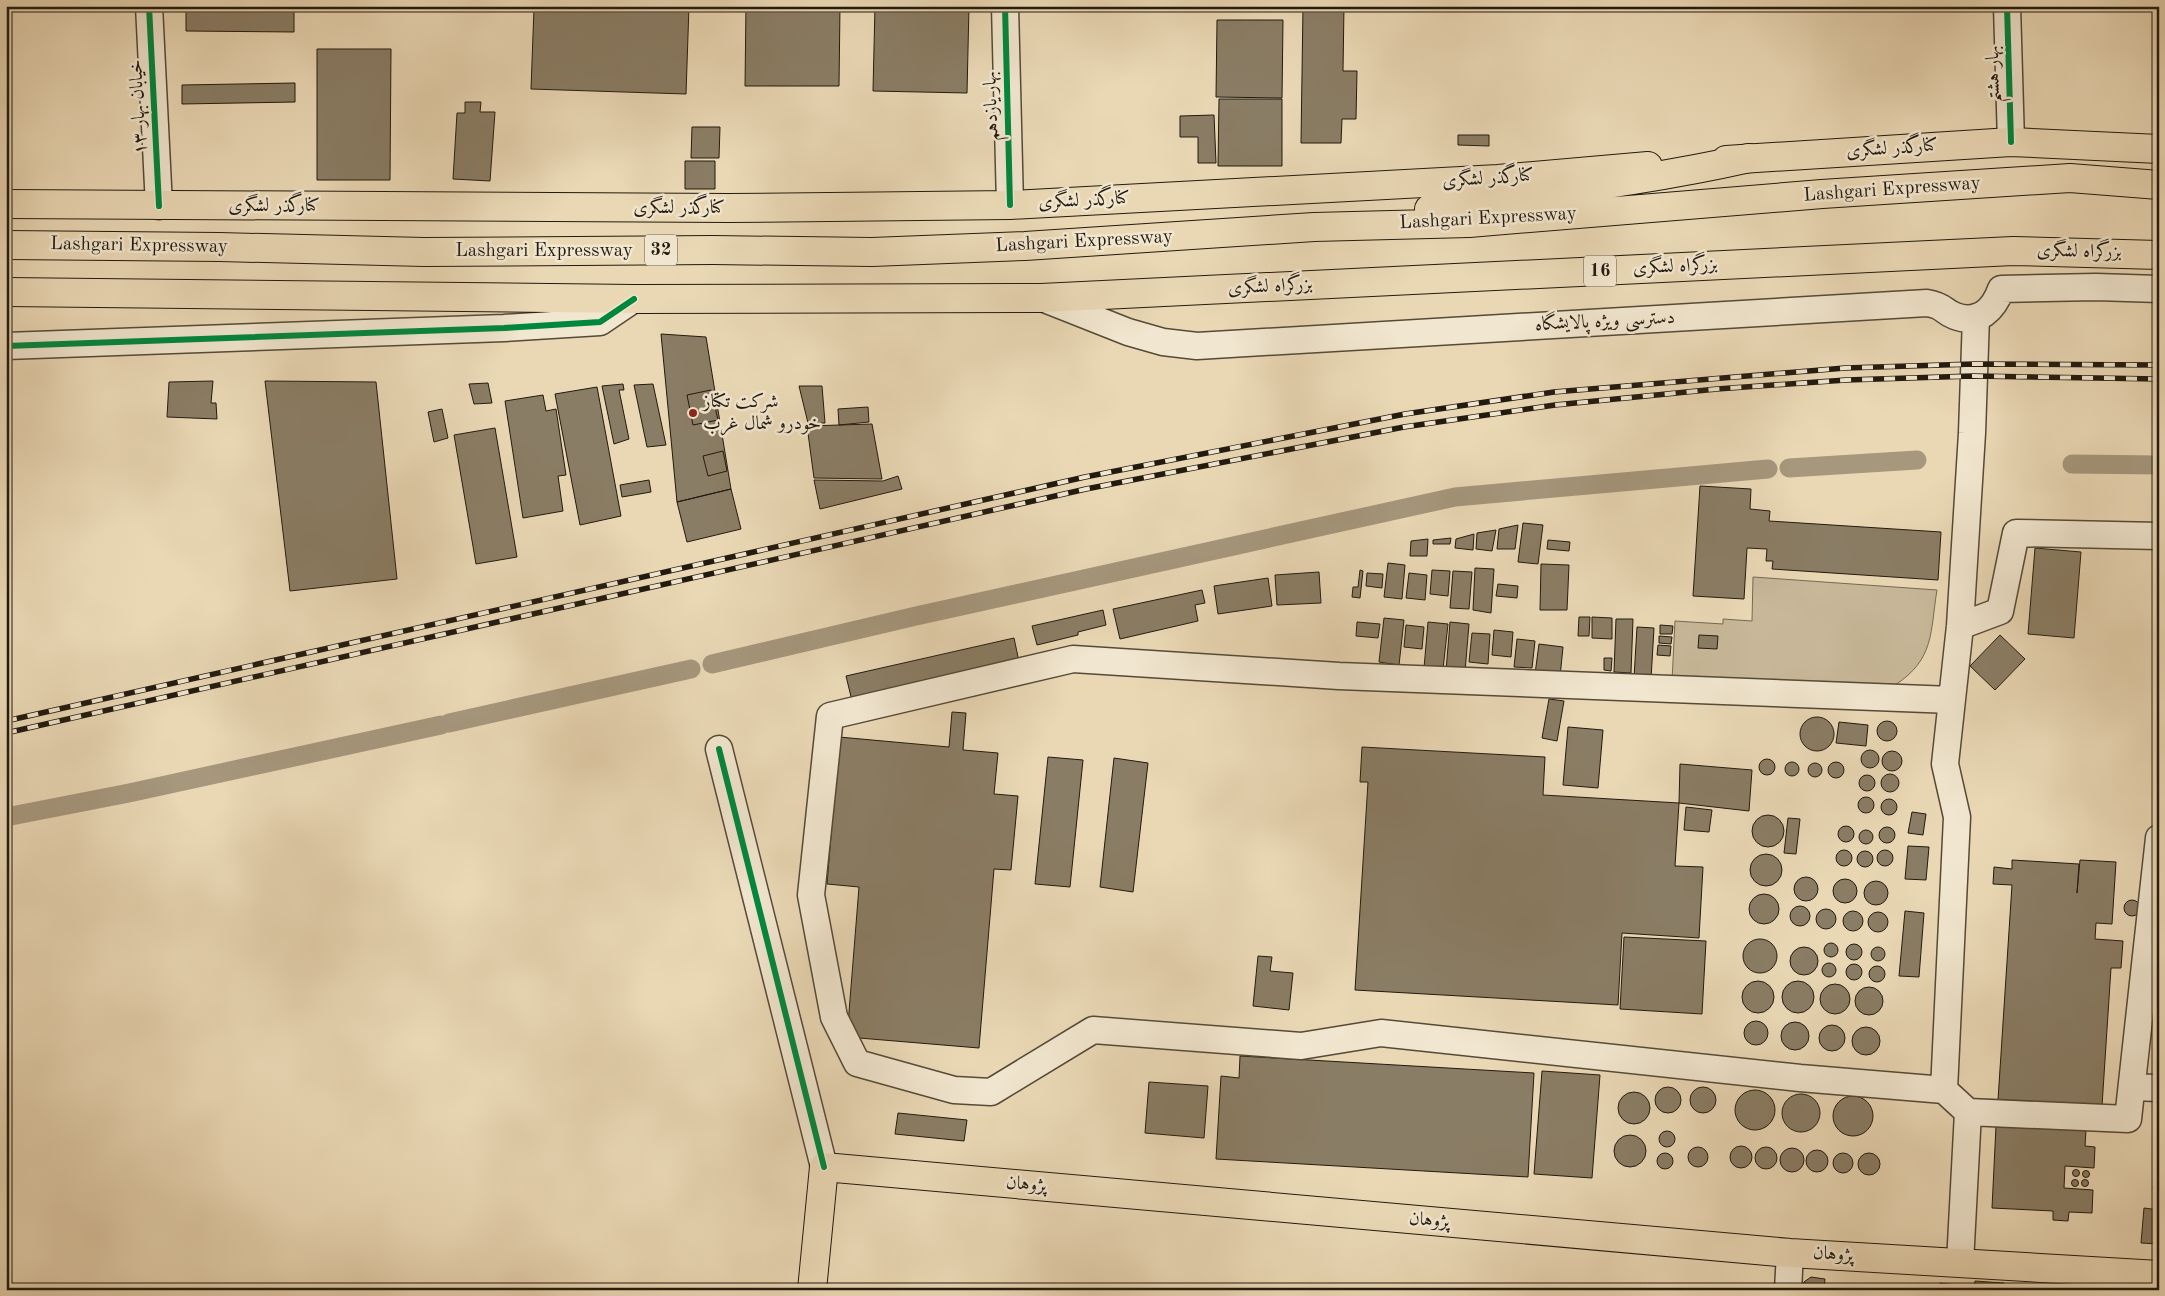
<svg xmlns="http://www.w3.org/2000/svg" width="2165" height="1296" viewBox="0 0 2165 1296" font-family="'Old Standard TT',Amiri,serif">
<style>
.green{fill:#c8b899;stroke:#756954}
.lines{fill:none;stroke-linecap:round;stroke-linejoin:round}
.canal{stroke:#a6977d;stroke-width:19}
.building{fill:#8a7d65;stroke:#221a0f}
.minor-casing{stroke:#544a38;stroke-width:29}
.major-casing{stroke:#221a0f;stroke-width:30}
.highway-casing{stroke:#221a0f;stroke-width:30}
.minor{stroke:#f1e6cf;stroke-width:26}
.major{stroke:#ead8b5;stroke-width:28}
.highway{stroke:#ead8b5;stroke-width:28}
.rail-casing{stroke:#221a0f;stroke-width:5.5}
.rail{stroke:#f1e6cf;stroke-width:4;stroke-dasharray:11;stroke-linecap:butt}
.cycleway-casing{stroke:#f1e6cf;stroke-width:9}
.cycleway{stroke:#00873e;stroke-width:6}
.poi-dot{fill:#8f2418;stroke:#f1e6cf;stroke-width:2}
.labels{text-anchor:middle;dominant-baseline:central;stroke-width:5;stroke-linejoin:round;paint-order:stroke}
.shield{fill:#f1e6cf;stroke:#605749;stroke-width:1}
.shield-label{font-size:18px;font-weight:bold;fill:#221a0f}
.street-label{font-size:19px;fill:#221a0f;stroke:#f1e6cf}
.poi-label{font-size:19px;fill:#221a0f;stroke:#f1e6cf;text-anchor:start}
</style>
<rect width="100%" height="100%" fill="#ead8b5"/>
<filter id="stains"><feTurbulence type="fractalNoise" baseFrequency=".004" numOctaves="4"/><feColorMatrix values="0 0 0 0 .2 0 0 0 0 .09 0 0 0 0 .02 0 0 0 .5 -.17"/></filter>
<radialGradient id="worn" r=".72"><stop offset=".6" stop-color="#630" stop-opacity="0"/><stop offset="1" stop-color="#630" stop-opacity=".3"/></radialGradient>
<path class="green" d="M 1753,577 L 1937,590 C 1930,632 1935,659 1895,685 L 1672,681 L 1675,621 L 1723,624 L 1723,619 L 1752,621 Z"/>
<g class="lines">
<path class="canal" d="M 2072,464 L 2159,465
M 1789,468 L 1917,460
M 712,664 L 916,616 L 1455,497 L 1768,469
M 449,723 L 691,669
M 6,817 L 129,793 L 441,725"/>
</g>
<path class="building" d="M 186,6 L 294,6 L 294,32 L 186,31 Z
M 605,6 L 689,6 L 686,94 L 531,89 L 534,8 L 604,10 Z
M 746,6 L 840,6 L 839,86 L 745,86 Z
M 875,6 L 969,6 L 967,93 L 873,91 Z
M 1303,6 L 1344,6 L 1343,71 L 1357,71 L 1356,119 L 1342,119 L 1341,143 L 1301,143 Z
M 1217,20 L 1283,20 L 1282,98 L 1216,97 Z
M 317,49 L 391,49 L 390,180 L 317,180 Z
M 295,83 L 295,102 L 182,104 L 182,85 Z
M 1219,99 L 1282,99 L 1282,166 L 1218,166 Z
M 465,102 L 481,102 L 480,112 L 495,112 L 490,181 L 453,179 L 457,113 L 465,113 Z
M 1214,115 L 1216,163 L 1198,163 L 1198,137 L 1180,137 L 1180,116 Z
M 692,127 L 720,127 L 719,158 L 691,158 Z
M 1458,135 L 1489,135 L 1489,146 L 1458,145 Z
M 685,161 L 715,161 L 715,189 L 685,189 Z
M 661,334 L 706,337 L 731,489 L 677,502 Z
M 213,381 L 211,403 L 216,403 L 217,419 L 167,417 L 169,382 Z
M 265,381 L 376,382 L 397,579 L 290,591 Z
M 488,383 L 492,403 L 474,404 L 469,384 Z
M 623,384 L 624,390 L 619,390 L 629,439 L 614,444 L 602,386 Z
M 653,384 L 666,445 L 647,447 L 634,385 Z
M 799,386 L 822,386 L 825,423 L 808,423 Z
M 597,387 L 621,516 L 580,525 L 555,394 Z
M 711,390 L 718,420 L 693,425 L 687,395 Z
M 543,395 L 546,411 L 556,409 L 566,475 L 558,476 L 563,511 L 523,518 L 505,401 Z
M 868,407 L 869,422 L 839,425 L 838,409 Z
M 442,409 L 448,438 L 434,442 L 428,412 Z
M 872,424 L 882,479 L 814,478 L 807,426 Z
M 495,428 L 517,557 L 476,564 L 454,435 Z
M 723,451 L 727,471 L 708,476 L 703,456 Z
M 898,476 L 902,489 L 820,509 L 814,480 L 883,481 Z
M 649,480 L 651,492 L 622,497 L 620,485 Z
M 1700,486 L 1751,489 L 1750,509 L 1770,511 L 1769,521 L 1941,532 L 1938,580 L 1772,569 L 1773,561 L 1766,561 L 1767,549 L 1747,548 L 1744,599 L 1693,596 Z
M 731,489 L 741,529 L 687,542 L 677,502 Z
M 1523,523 L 1543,525 L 1538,564 L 1518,562 Z
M 1518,525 L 1515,549 L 1497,549 L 1499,529 Z
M 1496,530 L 1492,551 L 1476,549 L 1477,533 Z
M 1474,534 L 1473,550 L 1455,548 L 1456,539 Z
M 1451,538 L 1450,544 L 1433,544 L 1433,540 Z
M 1428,539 L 1427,556 L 1410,556 L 1411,541 Z
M 1548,540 L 1570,542 L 1569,551 L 1547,549 Z
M 2035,548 L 2081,552 L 2074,638 L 2028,634 Z
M 1388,563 L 1405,565 L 1402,599 L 1384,597 Z
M 1541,564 L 1569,565 L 1567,610 L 1540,610 Z
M 1475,568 L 1494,569 L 1491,613 L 1473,610 Z
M 1360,570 L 1363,571 L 1360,598 L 1352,597 L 1353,587 L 1358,587 Z
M 1432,570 L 1450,571 L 1448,596 L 1430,594 Z
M 1453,571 L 1472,572 L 1469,609 L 1450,608 Z
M 1319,572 L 1321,603 L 1277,605 L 1275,575 Z
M 1367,573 L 1383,574 L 1382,588 L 1366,586 Z
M 1409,573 L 1427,575 L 1425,600 L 1406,598 Z
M 1268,578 L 1272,606 L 1218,614 L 1214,586 Z
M 1498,584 L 1518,586 L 1517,598 L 1496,596 Z
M 1202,590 L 1205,603 L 1195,605 L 1198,621 L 1120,639 L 1113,609 Z
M 1103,610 L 1106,625 L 1078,632 L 1078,635 L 1037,645 L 1032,626 Z
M 1579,617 L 1590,617 L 1589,636 L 1578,636 Z
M 1592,617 L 1612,618 L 1612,639 L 1592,638 Z
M 1384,618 L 1404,620 L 1399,665 L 1379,662 Z
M 1616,619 L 1633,619 L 1631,673 L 1614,672 Z
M 1357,622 L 1380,624 L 1378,638 L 1356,636 Z
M 1428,622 L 1448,624 L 1443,669 L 1424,668 Z
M 1450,622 L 1469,624 L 1465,672 L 1446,671 Z
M 1406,625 L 1424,627 L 1422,649 L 1404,647 Z
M 1660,625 L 1673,626 L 1672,634 L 1660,634 Z
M 1637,627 L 1654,628 L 1651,679 L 1634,678 Z
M 1494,630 L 1513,632 L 1511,657 L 1492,655 Z
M 1472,633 L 1490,634 L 1488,664 L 1469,662 Z
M 1699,635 L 1718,636 L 1717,649 L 1698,648 Z
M 2000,635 L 2025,659 L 1995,690 L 1970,666 Z
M 1659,636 L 1672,637 L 1671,644 L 1659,643 Z
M 1014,638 L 1021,671 L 854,709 L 846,676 Z
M 1517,639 L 1535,641 L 1532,668 L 1514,667 Z
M 1539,644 L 1563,647 L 1560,677 L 1535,674 Z
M 1658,645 L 1671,646 L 1670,656 L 1657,655 Z
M 1604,658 L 1612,658 L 1611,671 L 1604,670 Z
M 1549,699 L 1564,701 L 1557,741 L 1542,738 Z
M 952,712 L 966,713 L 963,750 L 998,753 L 994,794 L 1018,796 L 1011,870 L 994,869 L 979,1048 L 847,1037 L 859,887 L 827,884 L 839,737 L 949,747 Z
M1800 734a17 17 0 1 1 34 0a17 17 0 1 1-34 0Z
M1877 731a10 10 0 1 1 20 0a10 10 0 1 1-20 0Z
M 1839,722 L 1868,725 L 1866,746 L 1836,743 Z
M 1568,727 L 1603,730 L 1598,788 L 1563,785 Z
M 1362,747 L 1545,757 L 1543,795 L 1679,803 L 1675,866 L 1703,867 L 1699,938 L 1622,933 L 1618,1005 L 1355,990 L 1368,782 L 1360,782 Z
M1861 759a9 9 0 1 1 18 0a9 9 0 1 1-18 0Z
M1882 761a10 10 0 1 1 20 0a10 10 0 1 1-20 0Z
M 1048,757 L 1083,760 L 1070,887 L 1035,884 Z
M 1114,758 L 1148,763 L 1133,892 L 1100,887 Z
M1759 767a8 8 0 1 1 16 0a8 8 0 1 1-16 0Z
M1785 769a7 7 0 1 1 14 0a7 7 0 1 1-14 0Z
M1828 770a8 8 0 1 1 16 0a8 8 0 1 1-16 0Z
M1808 770a7 7 0 1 1 14 0a7 7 0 1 1-14 0Z
M 1680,764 L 1752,770 L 1749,811 L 1679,803 Z
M1881 783a9 9 0 1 1 18 0a9 9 0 1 1-18 0Z
M1859 783a8 8 0 1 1 16 0a8 8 0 1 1-16 0Z
M1858 805a8 8 0 1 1 16 0a8 8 0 1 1-16 0Z
M1881 807a8 8 0 1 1 16 0a8 8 0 1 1-16 0Z
M 1686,807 L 1712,810 L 1709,832 L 1684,830 Z
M 1912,812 L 1926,814 L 1923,835 L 1908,833 Z
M1752 831a16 16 0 1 1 32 0a16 16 0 1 1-32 0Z
M 1788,818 L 1800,819 L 1796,854 L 1784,853 Z
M1838 834a8 8 0 1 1 16 0a8 8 0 1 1-16 0Z
M1879 835a8 8 0 1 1 16 0a8 8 0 1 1-16 0Z
M1859 837a7 7 0 1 1 14 0a7 7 0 1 1-14 0Z
M 1908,846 L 1929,847 L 1926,880 L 1905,879 Z
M1877 858a8 8 0 1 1 16 0a8 8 0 1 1-16 0Z
M1836 858a8 8 0 1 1 16 0a8 8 0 1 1-16 0Z
M1857 859a8 8 0 1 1 16 0a8 8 0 1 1-16 0Z
M1750 870a16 16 0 1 1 32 0a16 16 0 1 1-32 0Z
M 2012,860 L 2079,864 L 2077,893 L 2080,860 L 2116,862 L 2112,924 L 2096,923 L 2095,939 L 2123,941 L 2121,968 L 2111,968 L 2102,1106 L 1998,1100 L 2012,885 L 1993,884 L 1994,867 L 2012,869 Z
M1794 889a12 12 0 1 1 24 0a12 12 0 1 1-24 0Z
M1833 891a12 12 0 1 1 24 0a12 12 0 1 1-24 0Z
M1864 893a12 12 0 1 1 24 0a12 12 0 1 1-24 0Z
M1749 909a15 15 0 1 1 30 0a15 15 0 1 1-30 0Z
M2124 908a8 8 0 1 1 16 0a8 8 0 1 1-16 0Z
M1790 916a10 10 0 1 1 20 0a10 10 0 1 1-20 0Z
M1816 919a10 10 0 1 1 20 0a10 10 0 1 1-20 0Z
M1843 921a10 10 0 1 1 20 0a10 10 0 1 1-20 0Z
M 1905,911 L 1924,913 L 1919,977 L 1899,976 Z
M1868 922a10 10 0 1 1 20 0a10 10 0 1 1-20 0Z
M 1624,937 L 1706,941 L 1702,1014 L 1620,1009 Z
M1743 956a17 17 0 1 1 34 0a17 17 0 1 1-34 0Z
M1824 950a7 7 0 1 1 14 0a7 7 0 1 1-14 0Z
M1846 952a8 8 0 1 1 16 0a8 8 0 1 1-16 0Z
M1871 954a7 7 0 1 1 14 0a7 7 0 1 1-14 0Z
M1790 961a14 14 0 1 1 28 0a14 14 0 1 1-28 0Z
M 1258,956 L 1272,957 L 1270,971 L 1293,973 L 1289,1010 L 1253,1006 Z
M1822 970a7 7 0 1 1 14 0a7 7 0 1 1-14 0Z
M1846 972a8 8 0 1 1 16 0a8 8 0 1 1-16 0Z
M1869 974a8 8 0 1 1 16 0a8 8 0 1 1-16 0Z
M1742 997a16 16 0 1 1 32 0a16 16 0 1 1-32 0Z
M1782 997a16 16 0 1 1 32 0a16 16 0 1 1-32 0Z
M1820 999a15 15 0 1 1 30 0a15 15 0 1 1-30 0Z
M1855 1001a14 14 0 1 1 28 0a14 14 0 1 1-28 0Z
M1744 1033a12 12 0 1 1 24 0a12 12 0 1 1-24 0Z
M1781 1036a14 14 0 1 1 28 0a14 14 0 1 1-28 0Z
M 2159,1022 L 2159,1074 L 2155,1073 Z
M1819 1038a13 13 0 1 1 26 0a13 13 0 1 1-26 0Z
M1852 1041a14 14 0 1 1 28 0a14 14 0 1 1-28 0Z
M 1240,1056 L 1534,1073 L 1528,1177 L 1216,1159 L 1221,1076 L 1239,1078 Z
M 1542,1071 L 1600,1075 L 1592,1178 L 1534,1174 Z
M 1149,1082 L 1208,1086 L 1204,1138 L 1145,1133 Z
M1655 1100a13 13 0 1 1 26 0a13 13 0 1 1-26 0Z
M1690 1100a13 13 0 1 1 26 0a13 13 0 1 1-26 0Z
M1735 1110a20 20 0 1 1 40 0a20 20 0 1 1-40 0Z
M1618 1108a16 16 0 1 1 32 0a16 16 0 1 1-32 0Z
M1782 1113a19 19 0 1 1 38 0a19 19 0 1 1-38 0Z
M1833 1116a20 20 0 1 1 40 0a20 20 0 1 1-40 0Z
M 898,1113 L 967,1120 L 964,1141 L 895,1134 Z
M 1996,1126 L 2086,1130 L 2085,1146 L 2095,1147 L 2094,1168 L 2065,1166 L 2064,1188 L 2093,1190 L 2092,1213 L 2069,1212 L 2068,1221 L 2053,1220 L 2053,1211 L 1992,1208 Z
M 2159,1129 L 2159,1141 L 2155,1135 Z
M1659 1139a8 8 0 1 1 16 0a8 8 0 1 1-16 0Z
M1614 1151a16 16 0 1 1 32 0a16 16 0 1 1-32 0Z
M1730 1157a11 11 0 1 1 22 0a11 11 0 1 1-22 0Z
M1688 1157a10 10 0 1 1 20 0a10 10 0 1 1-20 0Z
M1755 1158a11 11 0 1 1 22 0a11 11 0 1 1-22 0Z
M1780 1160a12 12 0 1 1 24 0a12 12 0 1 1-24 0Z
M1806 1161a11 11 0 1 1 22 0a11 11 0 1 1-22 0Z
M1657 1161a8 8 0 1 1 16 0a8 8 0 1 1-16 0Z
M1833 1163a10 10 0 1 1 20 0a10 10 0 1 1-20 0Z
M1858 1164a11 11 0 1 1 22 0a11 11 0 1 1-22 0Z
M2072.5 1173a3.5 3.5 0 1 1 7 0a3.5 3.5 0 1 1-7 0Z
M2082.5 1174a3.5 3.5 0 1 1 7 0a3.5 3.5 0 1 1-7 0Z
M 2159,1177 L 2159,1198 L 2155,1195 L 2153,1187 Z
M2081.5 1183a3.5 3.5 0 1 1 7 0a3.5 3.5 0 1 1-7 0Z
M2071.5 1183a3.5 3.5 0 1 1 7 0a3.5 3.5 0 1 1-7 0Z
M 2144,1208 L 2159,1210 L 2159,1244 L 2141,1243 Z
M 1811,1277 L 1825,1279 L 1824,1290 L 1803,1290 L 1804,1282 Z
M 1975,1281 L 2004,1283 L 2004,1290 L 1974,1290 Z
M 1940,1283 L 1966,1286 L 1965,1290 L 1939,1290 Z"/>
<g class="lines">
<defs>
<path id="minor" d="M 149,6 L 159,206
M 1005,6 L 1010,205
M 2007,6 L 2011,142
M 1042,298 L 1128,332 L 1163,342 L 1197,346 L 1927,303 C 1945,306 1942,311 1955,316 C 1979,325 1994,309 2001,289 L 2096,287 L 2159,289
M 6,346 L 504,328 L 600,322 L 634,299
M 1960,626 L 2000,611 L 2016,533 L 2159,536
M 719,749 L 824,1167
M 2132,1087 L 2159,1088
M 1944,1090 L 1800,1078 L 1381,1033 L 1301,1046 L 1093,1030 L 991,1092 L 954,1090 L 857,1063 L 834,1017 L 811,895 L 830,716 L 1073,659 L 1339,676 L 1952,700
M 1968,1112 L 2128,1119 L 2159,838
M 1960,1263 L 1968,1112 L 1944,1090 L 1957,817 L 1945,764 L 1960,626 L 1972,433 L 1976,317
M 1788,1290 L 1790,1253"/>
<path id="major" d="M 1726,160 L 2011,142 L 2159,149
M 6,204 L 729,208 L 1010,205 L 1498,179 L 1648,166
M 812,1290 L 824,1167 L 1790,1253 L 2159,1275"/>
<path id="highway" d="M 1429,209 C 1536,193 1643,182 1749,158
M 6,245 L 219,247 L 424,252 L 713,250 L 872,252 L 1025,246 L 1314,227 L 1469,223 L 1822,194 L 2070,178 L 2159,185
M 6,292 L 634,299 L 1041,298 L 2013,251 L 2159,255"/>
</defs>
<use href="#minor" class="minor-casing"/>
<use href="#major" class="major-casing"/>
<use href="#highway" class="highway-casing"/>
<use href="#minor" class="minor"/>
<use href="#major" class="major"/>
<use href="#highway" class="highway"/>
<defs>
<path id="rail" d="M 6,721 L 1085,477 L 1405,414 L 1554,392 L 1845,368 L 1974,364 L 2159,365
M 6,733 L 1086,489 L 1404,427 L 1555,405 L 1717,389 L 1846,380 L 1973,376 L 2159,379"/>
</defs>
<use href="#rail" class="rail-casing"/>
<use href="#rail" class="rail"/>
<defs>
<path id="cycleway" d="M 149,6 L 159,206
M 1005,6 L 1010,205
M 2007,6 L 2011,142
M 6,346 L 504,328 L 600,322 L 634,299
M 719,749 L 824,1167"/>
</defs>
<use href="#cycleway" class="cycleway-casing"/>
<use href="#cycleway" class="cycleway"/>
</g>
<circle class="poi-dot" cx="693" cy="413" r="5"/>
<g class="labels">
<g class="shield">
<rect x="645" y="234.5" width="32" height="31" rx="4"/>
<rect x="1584" y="255.5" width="32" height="31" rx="4"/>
</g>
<g class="shield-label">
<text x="661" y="250">32</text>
<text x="1600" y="271">16</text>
</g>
<g class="street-label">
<text transform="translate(1994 74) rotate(-91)">بهار هشتم</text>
<text transform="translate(992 106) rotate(-92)">بهار یازدهم</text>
<text transform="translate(139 107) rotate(-93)">خیابان بهار ۱۳</text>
<text transform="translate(1892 149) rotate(-4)">کنارگذر لشگری</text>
<text transform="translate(1488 179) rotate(-4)">کنارگذر لشگری</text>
<text transform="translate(1892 190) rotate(-4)">Lashgari Expressway</text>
<text transform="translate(1084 201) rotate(-3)">کنارگذر لشگری</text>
<text x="274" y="206">کنارگذر لشگری</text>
<text x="679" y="208">کنارگذر لشگری</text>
<text transform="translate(1488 219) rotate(-3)">Lashgari Expressway</text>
<text transform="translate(1084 242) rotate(-3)">Lashgari Expressway</text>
<text transform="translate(139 246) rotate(1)">Lashgari Expressway</text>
<text x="544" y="251">Lashgari Expressway</text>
<text transform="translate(2079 252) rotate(1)">بزرگراه لشگری</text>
<text transform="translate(1675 267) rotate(-3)">بزرگراه لشگری</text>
<text transform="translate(1270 287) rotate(-3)">بزرگراه لشگری</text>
<text transform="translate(1605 322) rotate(-3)">دسترسی ویژه پالایشگاه</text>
<text transform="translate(1026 1185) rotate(5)">پژوهان</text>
<text transform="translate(1429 1221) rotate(5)">پژوهان</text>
<text transform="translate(1833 1255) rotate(4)">پژوهان</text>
</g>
<g class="poi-label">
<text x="703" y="402">شرکت تکتاز<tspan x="703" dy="22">خودرو شمال غرب</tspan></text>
</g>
</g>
<rect width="2165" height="1296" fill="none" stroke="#ead8b5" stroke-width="25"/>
<rect x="8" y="8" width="2150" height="1281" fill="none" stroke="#221a0f" stroke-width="2.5"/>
<rect x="12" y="12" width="2140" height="1271" fill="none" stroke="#221a0f"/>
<rect width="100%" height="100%" filter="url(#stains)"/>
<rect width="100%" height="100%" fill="url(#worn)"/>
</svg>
